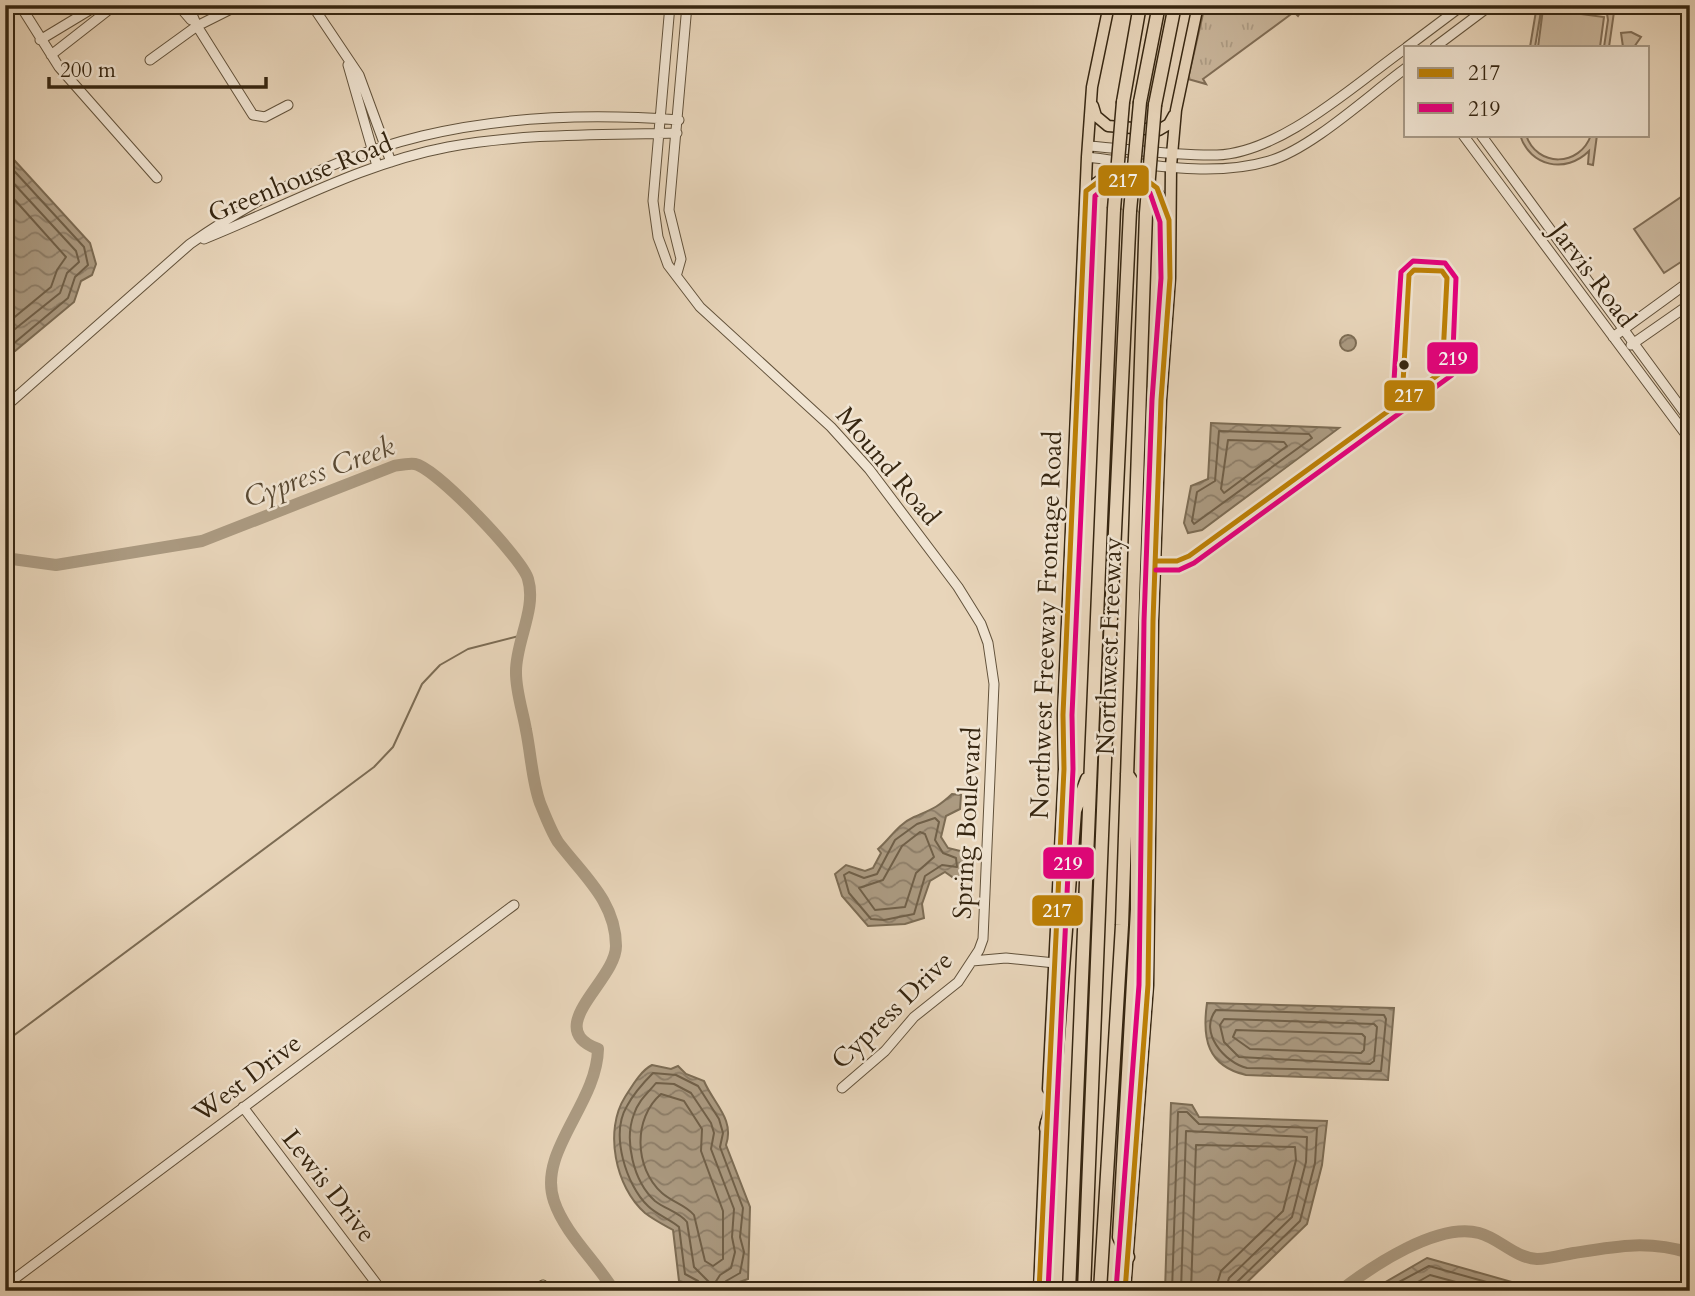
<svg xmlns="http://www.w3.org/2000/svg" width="1695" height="1296" viewBox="0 0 1695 1296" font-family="Cardo,serif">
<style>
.grass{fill:url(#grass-tufts);stroke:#806e57;stroke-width:2}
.park{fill:#cab79d;stroke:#806e57;stroke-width:2}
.water{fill:url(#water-waves);stroke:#7c6c54;stroke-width:2}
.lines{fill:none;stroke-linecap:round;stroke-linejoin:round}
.shore{stroke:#706049;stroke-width:2}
.stream{stroke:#7c6c54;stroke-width:2}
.river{stroke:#ab9a81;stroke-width:12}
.minor-casing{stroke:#62523b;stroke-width:11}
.major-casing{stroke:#362611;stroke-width:13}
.highway-casing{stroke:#362611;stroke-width:15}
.minor{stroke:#f0e4d2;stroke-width:9}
.major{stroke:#e8d5ba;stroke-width:10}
.highway{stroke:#e8d5ba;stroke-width:12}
.highway-bridge-casing{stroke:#362611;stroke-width:15;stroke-linecap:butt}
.highway-bridge{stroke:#e8d5ba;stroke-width:12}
.bus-1-casing{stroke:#f0e4d2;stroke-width:10}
.bus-2-casing{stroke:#f0e4d2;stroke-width:10}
.bus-1{stroke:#bd8005;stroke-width:5}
.bus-2{stroke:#e5007d;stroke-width:5}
.bus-dot{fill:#362611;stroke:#f0e4d2;stroke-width:2.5}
.labels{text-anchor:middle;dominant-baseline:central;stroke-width:5;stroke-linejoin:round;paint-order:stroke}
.street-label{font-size:26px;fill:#362611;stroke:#f0e4d2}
.water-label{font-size:28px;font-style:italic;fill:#594933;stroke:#f0e4d2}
.line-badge{stroke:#f0e4d2;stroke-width:2.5}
.badge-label{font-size:19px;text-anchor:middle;font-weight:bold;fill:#fff}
</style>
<defs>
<pattern id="grass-tufts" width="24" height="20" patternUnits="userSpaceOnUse" patternTransform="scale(1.75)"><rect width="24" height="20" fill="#cab79d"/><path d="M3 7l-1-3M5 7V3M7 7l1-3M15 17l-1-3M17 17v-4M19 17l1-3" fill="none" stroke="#ae9d86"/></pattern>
<pattern id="water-waves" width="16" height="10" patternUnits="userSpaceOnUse" patternTransform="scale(1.75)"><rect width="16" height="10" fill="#ab9a81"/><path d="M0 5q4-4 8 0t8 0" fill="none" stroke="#8c7d68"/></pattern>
</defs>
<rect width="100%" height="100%" fill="#e8d5ba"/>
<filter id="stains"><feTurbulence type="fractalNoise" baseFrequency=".00286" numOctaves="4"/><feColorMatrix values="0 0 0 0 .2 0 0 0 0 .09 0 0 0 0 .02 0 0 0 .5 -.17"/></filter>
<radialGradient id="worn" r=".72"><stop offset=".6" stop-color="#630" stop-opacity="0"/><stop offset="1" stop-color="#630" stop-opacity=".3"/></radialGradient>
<path class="grass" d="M 1205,5 L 1298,5 L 1302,10 L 1298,16 L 1294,12 L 1203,79 L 1206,84 L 1188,79 Z"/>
<path class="park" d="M 1537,5 L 1542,5 L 1535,47 L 1530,47 Z
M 1592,5 L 1615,5 L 1609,47 L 1604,47 L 1608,20 L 1606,7 Z
M 1543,9 L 1604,17 L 1600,47 L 1538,47 Z
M 1631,32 L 1641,37 L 1634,47 L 1623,47 L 1621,33 Z
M 1520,135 L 1526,135 C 1537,168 1580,167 1591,135 L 1597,135 L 1593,165 L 1588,164 L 1589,151 C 1566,174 1530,167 1520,135 Z
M 1690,191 L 1690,256 L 1664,273 L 1634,229 Z"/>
<path class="water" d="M 5,150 L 90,243 L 96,264 L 92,275 L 81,281 L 74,302 L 15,351 L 5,353 Z
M1340 343a8 8 0 1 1 16 0a8 8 0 1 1-16 0Z
M 1211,423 L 1339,428 L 1202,530 L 1188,533 L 1184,523 L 1191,486 L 1208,479 Z
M 952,794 L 961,795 L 960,809 L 946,816 L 941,837 L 948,848 L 960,851 L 965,858 L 963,879 L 955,879 L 945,872 L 930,881 L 922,904 L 924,918 L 905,924 L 868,926 L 842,896 L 835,874 L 846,865 L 865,871 L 873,868 L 881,853 L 878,849 C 889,840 898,824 914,817 C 932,809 937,808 952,794 Z
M 1207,1003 L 1394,1008 L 1388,1080 L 1246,1075 C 1207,1066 1202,1038 1207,1003 Z
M 652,1065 L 671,1069 L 678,1066 L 686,1074 L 704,1081 C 713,1103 735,1119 726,1145 L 750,1207 L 748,1279 L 731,1285 L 729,1291 L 690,1291 L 693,1285 L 679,1281 L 673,1230 C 664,1225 654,1220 645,1213 C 615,1187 604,1130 625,1097 C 631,1088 640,1071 652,1065 Z
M 1171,1103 L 1192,1105 L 1199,1117 L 1327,1121 L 1322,1165 L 1307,1224 L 1238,1291 L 1165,1291 Z
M 1427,1258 L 1544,1291 L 1370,1291 Z"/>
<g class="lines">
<path class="shore" d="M 5,161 L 84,247 L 88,265 L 75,277 L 68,298 L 13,344 L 5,346
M 5,174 L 76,251 L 79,262 L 67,273 L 60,293 L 5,337
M 5,189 L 66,257 L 57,270 L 51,287 L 5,325
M 1219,431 L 1309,434 L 1312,438 L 1194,524 L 1192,521 L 1197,492 L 1215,481 Z
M 1228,440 L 1284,442 L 1287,446 L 1224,493 L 1221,489 Z
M 935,818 L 939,822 L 935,840 L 943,853 L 956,858 L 957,867 L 942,865 L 925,876 L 914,914 L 884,920 L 871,919 L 849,893 L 844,875 L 849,872 L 864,878 L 877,874 L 895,840 L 917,824 Z
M 920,832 L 925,834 L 934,857 L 916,873 L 905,907 L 875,910 L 859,888 L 883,880 L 902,846 Z
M 1216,1010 L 1384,1015 L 1386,1019 L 1381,1071 L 1247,1068 C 1225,1063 1198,1032 1216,1010 Z
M 1224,1019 L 1374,1024 L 1377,1027 L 1374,1061 L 1370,1064 L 1239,1057 L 1224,1042 L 1220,1025 Z
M 1236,1030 L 1362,1034 L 1365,1037 L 1364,1050 L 1361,1053 L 1250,1049 L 1233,1037 Z
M 656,1083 L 674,1084 L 691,1093 L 711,1123 L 714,1133 L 711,1149 L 734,1209 L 732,1237 L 735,1252 L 731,1268 L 720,1275 L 713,1286 L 694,1267 L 687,1222 C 679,1212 665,1209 655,1201 C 633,1181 624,1140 634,1114 C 638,1101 648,1093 656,1083 Z
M 661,1094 L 684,1101 L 702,1129 L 701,1151 L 723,1211 L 723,1259 L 713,1266 L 705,1261 L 694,1215 C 686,1205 672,1202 662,1193 C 634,1168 633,1118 661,1094 Z
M 698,1291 L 698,1281 L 685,1274 L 679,1227 C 670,1219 657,1215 648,1206 C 626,1185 610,1134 627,1106 C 634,1093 643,1083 653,1073 L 676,1075 L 698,1086 L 719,1119 L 723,1133 L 720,1147 L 743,1208 L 740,1237 L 744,1252 L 740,1273 L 726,1281 L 723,1291
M 1172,1291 L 1178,1112 L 1187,1112 L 1199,1124 L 1317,1128 L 1315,1163 L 1300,1221 L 1236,1283 L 1234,1291
M 1181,1291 L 1186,1131 L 1307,1137 L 1306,1162 L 1292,1217 L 1229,1278 L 1225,1291
M 1191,1291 L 1196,1145 L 1295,1147 L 1296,1160 L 1283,1211 L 1221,1271 L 1215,1291
M 1382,1291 L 1429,1266 L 1519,1291
M 1402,1291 L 1430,1275 L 1489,1291"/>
<path class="stream" d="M 5,1042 L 374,767 L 393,747 L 422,684 L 440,665 L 468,649 L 523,635"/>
<path class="river" d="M 5,558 L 56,565 L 202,541 L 394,466 C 400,465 409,463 415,464 C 436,468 523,559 528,579 C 537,609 515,643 516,673 C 516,692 523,712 526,730 C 531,754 532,781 540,803 C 545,815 551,831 558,842 C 582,874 616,901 616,946 C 616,981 541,1028 598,1049 C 597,1104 537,1152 554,1201 C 565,1234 596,1261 614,1291
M 1340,1291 C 1372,1266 1438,1222 1479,1233 C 1499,1238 1515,1258 1537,1259 C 1549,1259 1563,1255 1574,1253 C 1617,1246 1648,1240 1690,1253"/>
<defs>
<path id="minor" d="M 20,5 L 59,67 L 157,178
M 178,5 L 191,20
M 188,5 L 197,26 L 253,115 L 265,117 L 288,105
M 312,5 L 359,75 L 391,162
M 670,5 L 653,201 L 658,237 L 668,265 L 700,307 L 831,427 L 869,469 L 958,587 L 981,624 L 988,643 L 994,684 L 983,939 L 979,950 L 958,982 L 914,1017 L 885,1051 L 842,1088
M 40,40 L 98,5
M 1407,47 L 1463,5
M 1435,47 L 1491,5
M 51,55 L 115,5
M 150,60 L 197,26 L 231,9
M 348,65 L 377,166
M 1463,135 L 1690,440
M 1481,135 L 1690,420
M 1088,146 C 1130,149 1175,156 1217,155 C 1281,153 1355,84 1406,48
M 1087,157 C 1146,164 1211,178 1269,161 C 1311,149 1369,95 1406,68
M 204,239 C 284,207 363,163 448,147 C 524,133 601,135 677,133
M 677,273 L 681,259 L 669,210 L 687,5
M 1613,337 L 1690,281
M 1631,345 L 1690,304
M 5,407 L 190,244 C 346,135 491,106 679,120
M 972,961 L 1006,958 L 1055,963
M 243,1107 L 382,1291
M 5,1286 L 514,905
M 535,1291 L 543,1285"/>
<path id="major" d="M 1093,106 L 1096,116 L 1108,126 L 1159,130 L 1169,124 L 1174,115
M 1086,191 L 1102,179 C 1143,181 1152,172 1167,214
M 1048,1089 L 1064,769 L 1063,715 L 1087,157 L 1092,87 L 1109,5
M 1039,1291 L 1046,1122
M 1125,1291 L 1148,985 L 1153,621 L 1161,400 L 1170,278 L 1171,166 L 1176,110 L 1198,5"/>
<path id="highway" d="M 1123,102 L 1140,5
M 1140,102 L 1159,5
M 1155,105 L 1175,5
M 1127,774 L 1137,789 L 1137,909 L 1119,1237 L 1128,1257
M 1046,1128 L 1053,1101 L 1075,811 L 1087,779
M 1069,1291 L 1114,209
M 1084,1291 L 1109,659 L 1130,211
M 1100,1291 L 1122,925 L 1146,213"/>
</defs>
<use href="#minor" class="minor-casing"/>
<use href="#major" class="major-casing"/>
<use href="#highway" class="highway-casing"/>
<use href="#minor" class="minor"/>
<use href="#major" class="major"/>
<use href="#highway" class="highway"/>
<defs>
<path id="highway-bridge" d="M 1114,209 L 1123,102
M 1130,211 L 1140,102
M 1146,213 L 1155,105"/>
</defs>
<use href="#highway-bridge" class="highway-bridge-casing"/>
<use href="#highway-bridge" class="highway-bridge"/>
<defs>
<path id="bus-1" d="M 1156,561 L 1177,561 L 1189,556 L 1446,369 L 1443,356 L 1447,278 L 1442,271 L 1414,270 L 1409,275 L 1402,401
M 1039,1291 L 1064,769 L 1063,715 L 1086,191 L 1102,179 L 1149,182 L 1157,188 L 1169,220 L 1170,278 L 1161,400 L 1153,621 L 1148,985 L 1125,1291"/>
<path id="bus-2" d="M 1156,570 L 1179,570 L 1194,563 L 1452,375 L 1456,278 L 1445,263 L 1413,261 L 1401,272 L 1393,396
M 1048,1291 L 1073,769 L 1072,715 L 1095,196 L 1105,188 L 1150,193 L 1160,222 L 1161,278 L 1152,400 L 1144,621 L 1139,985 L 1116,1290"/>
</defs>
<use href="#bus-1" class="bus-1-casing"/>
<use href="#bus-2" class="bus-2-casing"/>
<use href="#bus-1" class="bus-1"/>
<use href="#bus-2" class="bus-2"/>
</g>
<circle class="bus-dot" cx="1404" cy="365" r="6"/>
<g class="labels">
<g class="street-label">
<text transform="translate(300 178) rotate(-22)">Greenhouse Road</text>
<text transform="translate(1593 275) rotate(53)">Jarvis Road</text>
<text transform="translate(888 466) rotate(50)">Mound Road</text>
<text transform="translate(1046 625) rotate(-88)">Northwest Freeway Frontage Road</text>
<text transform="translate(1109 646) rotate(-88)">Northwest Freeway</text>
<text transform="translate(967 823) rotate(-87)">Spring Boulevard</text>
<text transform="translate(892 1010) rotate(-44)">Cypress Drive</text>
<text transform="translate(247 1078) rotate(-37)">West Drive</text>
<text transform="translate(329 1186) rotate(52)">Lewis Drive</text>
</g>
<g class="water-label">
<text transform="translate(319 472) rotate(-20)">Cypress Creek</text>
</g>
</g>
<g class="line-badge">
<rect x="1097" y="164" width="53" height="33" rx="7" fill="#bd8005"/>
<rect x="1426" y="341" width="53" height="34" rx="7" fill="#e5007d"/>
<rect x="1383" y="379" width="53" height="33" rx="7" fill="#bd8005"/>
<rect x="1042" y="846" width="53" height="34" rx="7" fill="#e5007d"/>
<rect x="1031" y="894" width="53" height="33" rx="7" fill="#bd8005"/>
</g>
<g class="badge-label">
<text x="1123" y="187">217</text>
<text x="1453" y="365">219</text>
<text x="1409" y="402">217</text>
<text x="1068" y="870">219</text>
<text x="1057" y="917">217</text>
</g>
<rect width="1695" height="1296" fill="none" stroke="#e8d5ba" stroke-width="28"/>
<rect x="7" y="7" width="1681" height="1282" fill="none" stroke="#362611" stroke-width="3.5"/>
<rect x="14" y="14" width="1667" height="1268" fill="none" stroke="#362611" stroke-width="2"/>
<rect x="1404" y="46" width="245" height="91" fill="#f0e4d2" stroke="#a69885" stroke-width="2"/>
<rect x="1418" y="68" width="35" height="10" fill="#bd8005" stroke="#a69885" stroke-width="2"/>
<text x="1468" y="80" font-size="21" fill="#362611">217</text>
<rect x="1418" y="103" width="35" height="10" fill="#e5007d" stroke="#a69885" stroke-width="2"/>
<text x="1468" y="116" font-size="21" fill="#362611">219</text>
<path d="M49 77v10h217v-10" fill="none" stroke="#362611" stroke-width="3.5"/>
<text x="60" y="77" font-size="21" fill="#362611" stroke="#f0e4d2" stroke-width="5" paint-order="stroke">200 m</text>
<rect width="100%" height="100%" filter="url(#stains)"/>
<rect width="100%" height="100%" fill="url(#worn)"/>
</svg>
